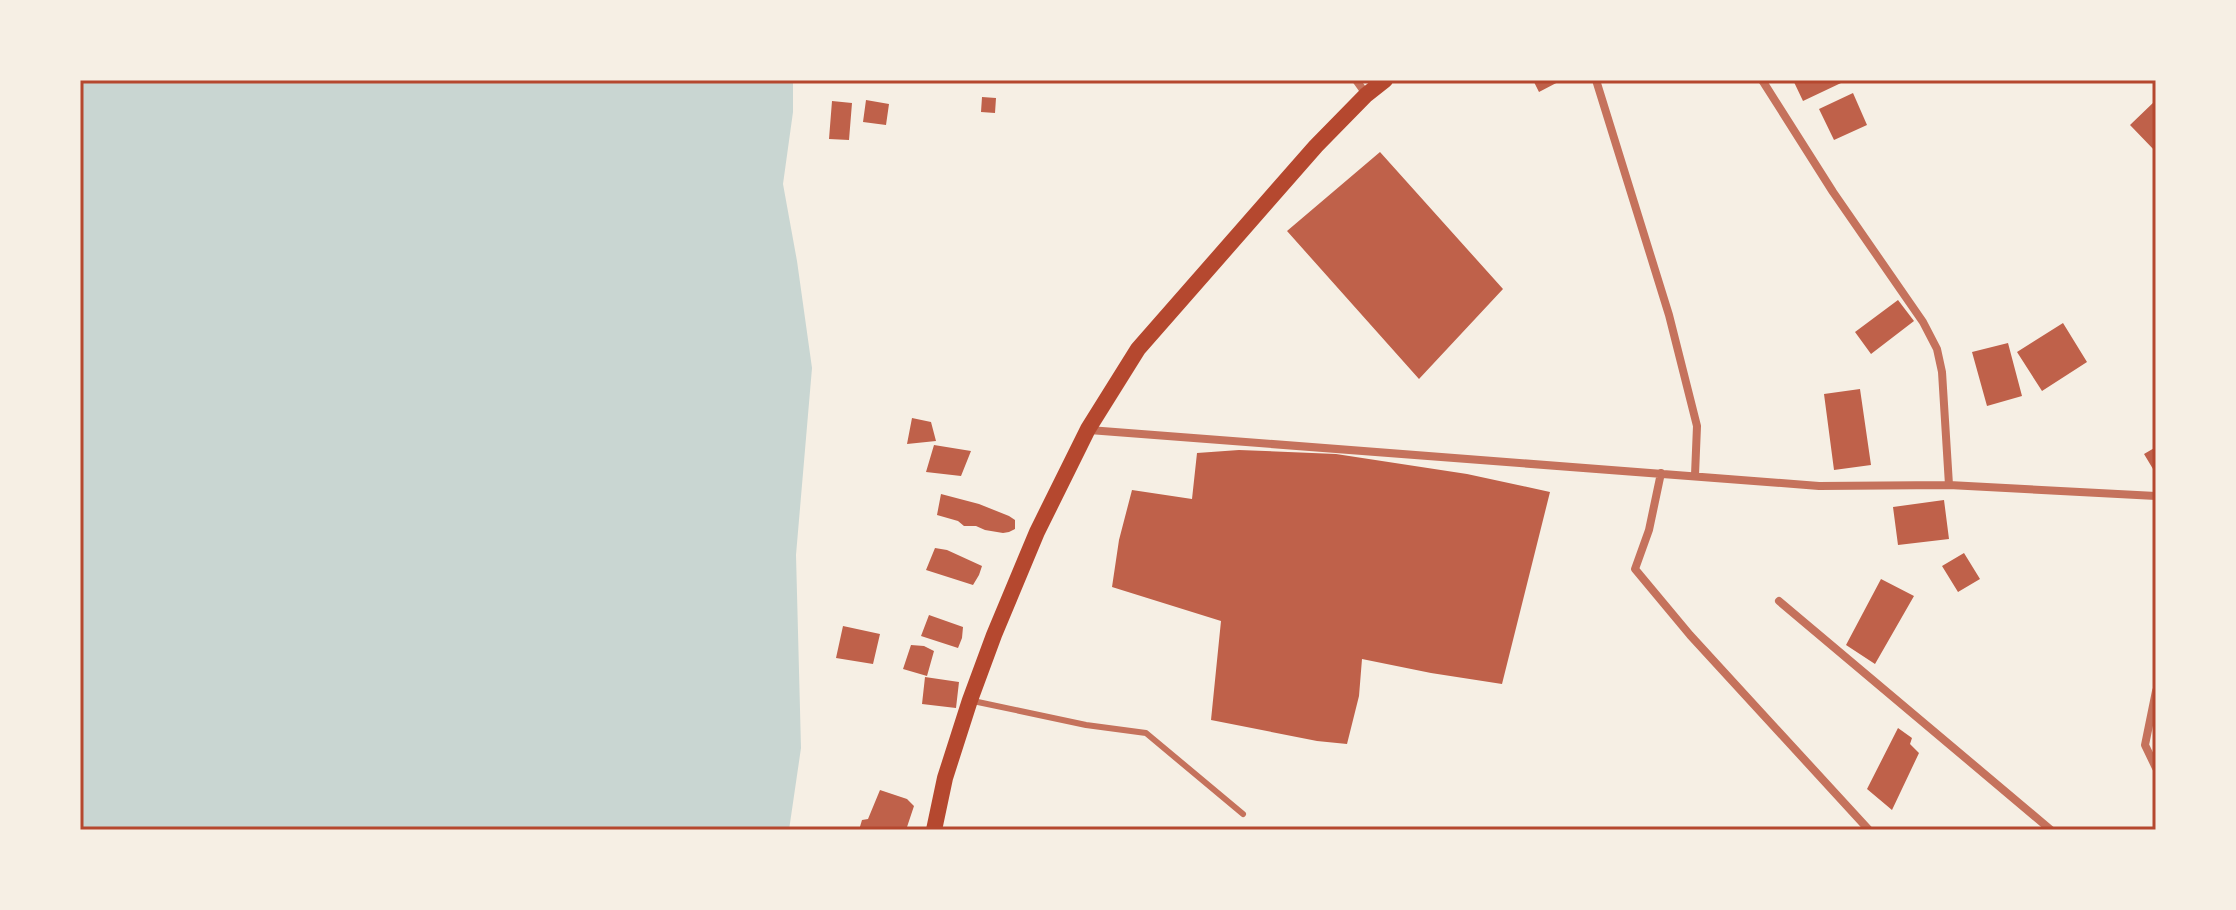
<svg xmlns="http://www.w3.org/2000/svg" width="2236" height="910" viewBox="0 0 2236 910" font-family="Raleway,sans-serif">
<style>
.water{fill:#c9d6d2}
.building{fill:#bf614a}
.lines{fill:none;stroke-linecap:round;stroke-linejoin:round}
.service{stroke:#c5725c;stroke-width:6}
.minor{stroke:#c5725c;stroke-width:8}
.secondary{stroke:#b5482f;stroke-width:16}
.neatline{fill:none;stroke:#b5482f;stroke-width:3}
</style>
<rect width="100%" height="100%" fill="#f6efe4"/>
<path class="water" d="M 80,80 L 793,80 L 793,112 L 783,184 L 797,261 L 812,368 L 796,555 L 801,748 L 789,830 L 80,830 Z"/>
<path class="building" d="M 1533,80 L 1562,80 L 1539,92 Z
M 1793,80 L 1839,80 L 1841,83 L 1803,101 Z
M 1853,93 L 1867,125 L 1834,140 L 1819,109 Z
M 982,97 L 996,98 L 995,113 L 981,112 Z
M 866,100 L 889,104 L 886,125 L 863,122 Z
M 2156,100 L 2156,152 L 2130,125 Z
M 832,101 L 852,103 L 849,140 L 829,139 Z
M 1380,152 L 1503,289 L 1419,379 L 1287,231 Z
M 1898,300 L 1914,321 L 1871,354 L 1855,332 Z
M 2063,323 L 2087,362 L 2042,391 L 2017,352 Z
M 2008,343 L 2022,396 L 1987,406 L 1972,352 Z
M 1860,389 L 1871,465 L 1834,470 L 1824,394 Z
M 912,418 L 931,422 L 936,441 L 907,444 Z
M 934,445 L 971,451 L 961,476 L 926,472 Z
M 2156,447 L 2156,474 L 2144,454 Z
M 1239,450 L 1336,454 L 1467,474 L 1550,492 L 1502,684 L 1431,673 L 1362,659 L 1359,696 L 1347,744 L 1317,741 L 1211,720 L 1221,621 L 1112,587 L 1119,540 L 1132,490 L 1192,499 L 1197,453 Z
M 941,494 L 979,504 L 1009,516 L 1015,520 L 1015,529 L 1009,532 L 1003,533 L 985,530 L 976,526 L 964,526 L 958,521 L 937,515 Z
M 1944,500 L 1949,539 L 1898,545 L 1893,507 Z
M 935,548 L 947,550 L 982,566 L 979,575 L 973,585 L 926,570 Z
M 1964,553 L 1980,579 L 1958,592 L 1942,566 Z
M 1881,579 L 1914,596 L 1875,664 L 1846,645 Z
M 929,615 L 963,627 L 962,638 L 958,648 L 921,636 Z
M 843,626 L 880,634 L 873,664 L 836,658 Z
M 911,645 L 924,646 L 934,651 L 927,676 L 903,669 Z
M 925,677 L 959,682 L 956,708 L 922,704 Z
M 1898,728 L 1912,738 L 1910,744 L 1919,753 L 1892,810 L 1867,789 Z
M 880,790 L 907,799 L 914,806 L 906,830 L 859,830 L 862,820 L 868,819 Z"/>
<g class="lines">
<path class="service" d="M 973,701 L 1086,725 L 1146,733 L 1243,814"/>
<path class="minor" d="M 1356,80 L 1366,94
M 1596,80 L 1669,315 L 1697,426 L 1695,475
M 1762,80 L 1833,192 L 1923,322 L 1937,349 L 1942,372 L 1949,485
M 1089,430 L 1819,486 L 1949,485 L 2156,496
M 1661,473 L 1649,530 L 1635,569 L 1690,635 L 1869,830
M 1779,601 L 2051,830
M 2156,691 L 2145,745 L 2156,768"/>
<path class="secondary" d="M 934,830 L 945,778 L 970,700 L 994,635 L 1037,532 L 1088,429 L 1138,349 L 1316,146 L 1366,95 L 1385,80"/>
</g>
<rect width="2236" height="910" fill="none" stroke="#f6efe4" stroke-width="164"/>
<rect x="82" y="82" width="2072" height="746" class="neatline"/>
</svg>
